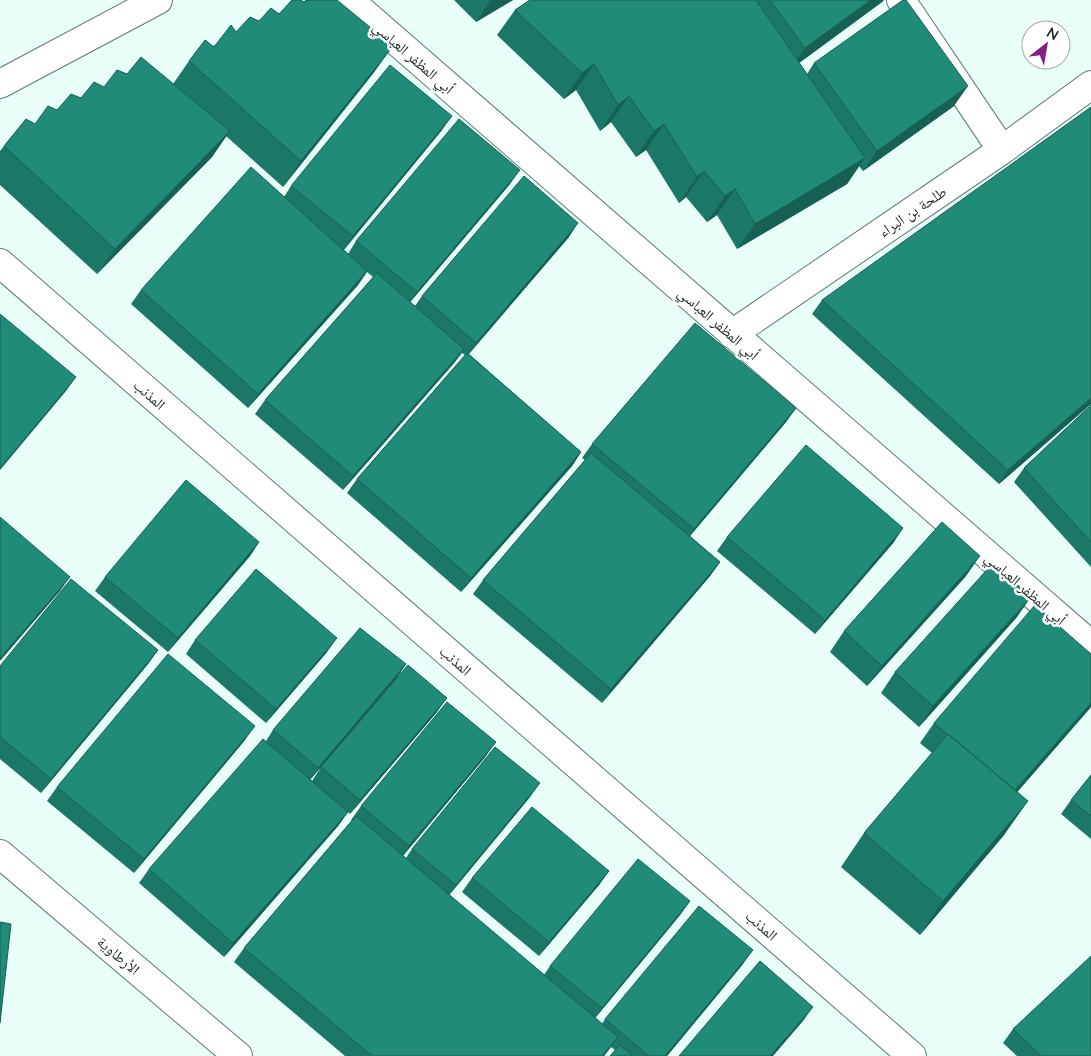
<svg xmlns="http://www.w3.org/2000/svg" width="1091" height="1056" viewBox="0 0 1091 1056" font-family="Lato,'Noto Naskh Arabic',sans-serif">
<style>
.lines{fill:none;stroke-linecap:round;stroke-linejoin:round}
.minor-casing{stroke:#5c7c74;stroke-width:30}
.tertiary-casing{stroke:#5c7c74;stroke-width:30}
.minor{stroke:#fff;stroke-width:28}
.tertiary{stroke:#fff;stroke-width:28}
.wall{fill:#1c7866}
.shaded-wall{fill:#166153}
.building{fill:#208b77;stroke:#166153}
.labels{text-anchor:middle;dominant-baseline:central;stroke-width:5;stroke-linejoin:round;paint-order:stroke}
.street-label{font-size:15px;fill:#192723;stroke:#fff}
</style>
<rect width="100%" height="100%" fill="#e9fef8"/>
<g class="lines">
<defs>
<path id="minor" d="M 349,0 L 1091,645
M 901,0 L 1002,150
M 0,263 L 912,1056
M 732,334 L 1002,150 L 1091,85
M 0,854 L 238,1056"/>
<path id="tertiary" d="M 0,84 L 158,0"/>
</defs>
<use href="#minor" class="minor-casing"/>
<use href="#tertiary" class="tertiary-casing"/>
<use href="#minor" class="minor"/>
<use href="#tertiary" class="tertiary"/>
</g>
<path class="wall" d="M 454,0 L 513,0 L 476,22 Z
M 530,0 L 884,0 L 882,2 L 799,63 L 807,74 L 814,63 L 954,106 L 863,171 L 859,166 L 847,184 L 737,249 L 717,215 L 707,222 L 686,197 L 679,203 L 646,150 L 636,157 L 611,122 L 600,131 L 576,90 L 564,99 L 497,35 L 515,10 Z
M 259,21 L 375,71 L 283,187 L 226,136 L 212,157 L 97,274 L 0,185 L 0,151 L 4,146 L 35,124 L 57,110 L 81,98 L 104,87 L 127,74 L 173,84 L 189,61 L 236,32 Z
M 442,130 L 344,250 L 348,254 L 356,241 L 510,184 L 410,302 L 415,306 L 422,296 L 569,237 L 469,354 L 581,452 L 572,466 L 461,592 L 347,493 L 357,479 L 465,355 L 462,353 L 454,363 L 343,490 L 255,414 L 265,400 L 373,277 L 367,272 L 358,285 L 248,408 L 131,304 L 141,290 L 284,197 L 291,186 Z
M 822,300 L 1091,404 L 999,484 L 812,314 Z
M 1091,405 L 1091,567 L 1014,482 L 1024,468 Z
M 796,408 L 786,422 L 690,536 L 720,562 L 710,576 L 602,703 L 473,594 L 483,580 L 585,460 L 582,458 L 592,444 Z
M 727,537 L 894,542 L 815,634 L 717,551 Z
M 259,542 L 250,556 L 168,652 L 95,591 L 105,577 Z
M 966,576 L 867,686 L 830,652 L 844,631 Z
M 1017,617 L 919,727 L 881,693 L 895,672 Z
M 195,640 L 327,652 L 266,723 L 186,654 Z
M 158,650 L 148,664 L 41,793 L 0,759 L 0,666 Z
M 1091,654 L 1091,707 L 1017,792 L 1004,835 L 920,935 L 841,867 L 864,833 L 932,753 L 920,743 L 934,723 Z
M 406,664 L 396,679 L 310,780 L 312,781 L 321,767 L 437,712 L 350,814 L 314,783 L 348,812 L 338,826 L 224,957 L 139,883 L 149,869 L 266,741 L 273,730 Z
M 245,740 L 134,873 L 47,801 L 57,787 Z
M 486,756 L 403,856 L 406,858 L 412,849 L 530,797 L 449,895 L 544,975 L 550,966 L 690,901 L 680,915 L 595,1018 L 602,1024 L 605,1019 L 743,964 L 667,1056 L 610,1056 L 615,1050 L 611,1047 L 604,1056 L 345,1056 L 234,962 L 244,948 L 352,820 L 351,820 L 361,806 Z
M 1091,775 L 1091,839 L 1061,814 L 1071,800 Z
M 609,871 L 599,885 L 539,956 L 462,892 L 472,878 Z
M 1013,1029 L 1091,1056 L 1017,1056 L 1003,1043 Z"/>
<path class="shaded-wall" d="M 493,0 L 513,0 L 476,22 L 490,1 Z
M 871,0 L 884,0 L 882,2 L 791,69 L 805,48 Z
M 393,46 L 375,71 L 283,187 L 301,161 Z
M 594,64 L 576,90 L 564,99 L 582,73 Z
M 968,86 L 954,106 L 863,171 L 877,151 Z
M 629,96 L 611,122 L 600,131 L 618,105 Z
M 452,116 L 442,130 L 343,250 L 353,236 Z
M 664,124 L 646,150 L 636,157 L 654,131 Z
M 230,131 L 212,157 L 97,274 L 115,249 Z
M 865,158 L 847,184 L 737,249 L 755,224 Z
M 520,170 L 510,184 L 407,306 L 417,292 Z
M 704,171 L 686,197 L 679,203 L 697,177 Z
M 735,189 L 717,215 L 707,222 L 725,196 Z
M 578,223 L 569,237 L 466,357 L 476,343 Z
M 367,271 L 358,285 L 248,408 L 258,394 Z
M 464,349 L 454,363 L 343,490 L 353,476 Z
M 76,377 L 66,391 L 0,470 L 0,468 Z
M 1091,398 L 1091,404 L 999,484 L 1008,470 Z
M 796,408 L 786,422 L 684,543 L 694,529 Z
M 581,452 L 572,466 L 461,592 L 471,578 Z
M 903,528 L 894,542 L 815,634 L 825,620 Z
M 259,542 L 250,556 L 168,652 L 178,638 Z
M 980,556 L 966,576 L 867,686 L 882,666 Z
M 720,562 L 710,576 L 602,703 L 611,689 Z
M 70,577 L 60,591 L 0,661 L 0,658 Z
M 1031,597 L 1017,617 L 919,727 L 933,706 Z
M 337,638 L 327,652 L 266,723 L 276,709 Z
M 158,650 L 148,664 L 41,793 L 51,779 Z
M 406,664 L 396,679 L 308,782 L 318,768 Z
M 447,698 L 437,712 L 350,814 L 360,800 Z
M 1091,703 L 1091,707 L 1000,812 L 1015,791 Z
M 255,726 L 245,740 L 134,873 L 144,859 Z
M 496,742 L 486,756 L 399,860 L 409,846 Z
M 540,783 L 530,797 L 446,899 L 456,885 Z
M 1028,801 L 1004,835 L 920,935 L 943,901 Z
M 348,812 L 338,826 L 224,957 L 233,943 Z
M 609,871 L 599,885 L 539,956 L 549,942 Z
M 690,901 L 680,915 L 592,1022 L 602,1008 Z
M 753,950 L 743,964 L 667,1056 L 665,1056 Z
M 813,1007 L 803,1021 L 773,1056 L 770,1056 Z
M 618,1037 L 604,1056 L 602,1056 Z"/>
<path class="building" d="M 292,0 L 301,0 L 304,2 L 306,0 L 337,0 L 393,46 L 301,161 L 189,61 L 205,40 L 214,47 L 231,25 L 236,32 L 250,17 L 259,21 L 271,8 L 279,14 Z
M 530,0 L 756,0 L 865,158 L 755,224 L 735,189 L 725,196 L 704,171 L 697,177 L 664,124 L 654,131 L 629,96 L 618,105 L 594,64 L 582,73 L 515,10 Z
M 770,0 L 871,0 L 805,48 Z
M 903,0 L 906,0 L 968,86 L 877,151 L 814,63 Z
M 141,57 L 230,131 L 115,249 L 4,146 L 26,119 L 35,124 L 48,106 L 57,110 L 71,94 L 81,98 L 94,82 L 104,87 L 117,70 L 127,74 Z
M 390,65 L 452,116 L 353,236 L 291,186 Z
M 1091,107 L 1091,398 L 1008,470 L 822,300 Z
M 459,119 L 520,170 L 417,292 L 356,241 Z
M 251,167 L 367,271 L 258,394 L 141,290 Z
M 524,176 L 578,223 L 476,343 L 422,296 Z
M 377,273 L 464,349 L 353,476 L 265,400 Z
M 0,314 L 76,377 L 0,468 Z
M 695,323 L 796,408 L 694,529 L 592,444 Z
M 467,353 L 581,452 L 471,578 L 357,479 Z
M 1091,405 L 1091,542 L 1024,468 Z
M 806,445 L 903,528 L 825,620 L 727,537 Z
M 591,453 L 720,562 L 611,689 L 483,580 Z
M 186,480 L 259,542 L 178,638 L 105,577 Z
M 0,517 L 70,577 L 0,658 Z
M 942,522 L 980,556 L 882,666 L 844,631 Z
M 993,563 L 1031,597 L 933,706 L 895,672 Z
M 256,569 L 337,638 L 276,709 L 195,640 Z
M 71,579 L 158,650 L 51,779 L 0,737 L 0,666 Z
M 1035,605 L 1091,654 L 1091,703 L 1015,790 L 948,734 L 948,735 L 934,723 Z
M 360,628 L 406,664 L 318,768 L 273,730 Z
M 168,654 L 255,726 L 144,859 L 57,787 Z
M 408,665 L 447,698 L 360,800 L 321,767 Z
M 447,702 L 496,742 L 409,846 L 361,806 Z
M 948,734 L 1028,801 L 943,901 L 864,833 Z
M 263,739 L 348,812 L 233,943 L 149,869 Z
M 495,747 L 540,783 L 456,885 L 412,849 Z
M 1091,775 L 1091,816 L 1071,800 Z
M 532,807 L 609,871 L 549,942 L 472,878 Z
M 356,816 L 618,1037 L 602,1056 L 372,1056 L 244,948 Z
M 638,859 L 690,901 L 602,1008 L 550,966 Z
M 699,906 L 753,950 L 665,1056 L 649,1056 L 605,1019 Z
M 0,922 L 11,924 L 0,1023 Z
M 1091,956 L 1091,1056 L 1041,1056 L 1013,1029 Z
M 760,961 L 813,1007 L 770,1056 L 679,1056 Z
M 620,1045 L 633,1056 L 610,1056 Z"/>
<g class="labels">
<g class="street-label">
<text transform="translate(414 57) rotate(41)">أبي المظفر العباسي</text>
<text transform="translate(912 211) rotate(-34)">طلحة بن البراء</text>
<text transform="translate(719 323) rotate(41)">أبي المظفر العباسي</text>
<text transform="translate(150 394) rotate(41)">المذنب</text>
<text transform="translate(1026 588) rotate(41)">أبي المظفر العباسي</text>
<text transform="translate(456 660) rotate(41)">المذنب</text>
<text transform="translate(762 925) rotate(41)">المذنب</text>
<text transform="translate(119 955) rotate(40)">الأرطاوية</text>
</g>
</g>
<g transform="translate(1046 45) rotate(31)"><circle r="24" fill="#ffffff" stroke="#a3a9a7"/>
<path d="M0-4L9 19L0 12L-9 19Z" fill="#851f87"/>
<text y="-8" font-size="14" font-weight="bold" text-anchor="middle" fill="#192723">N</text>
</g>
</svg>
